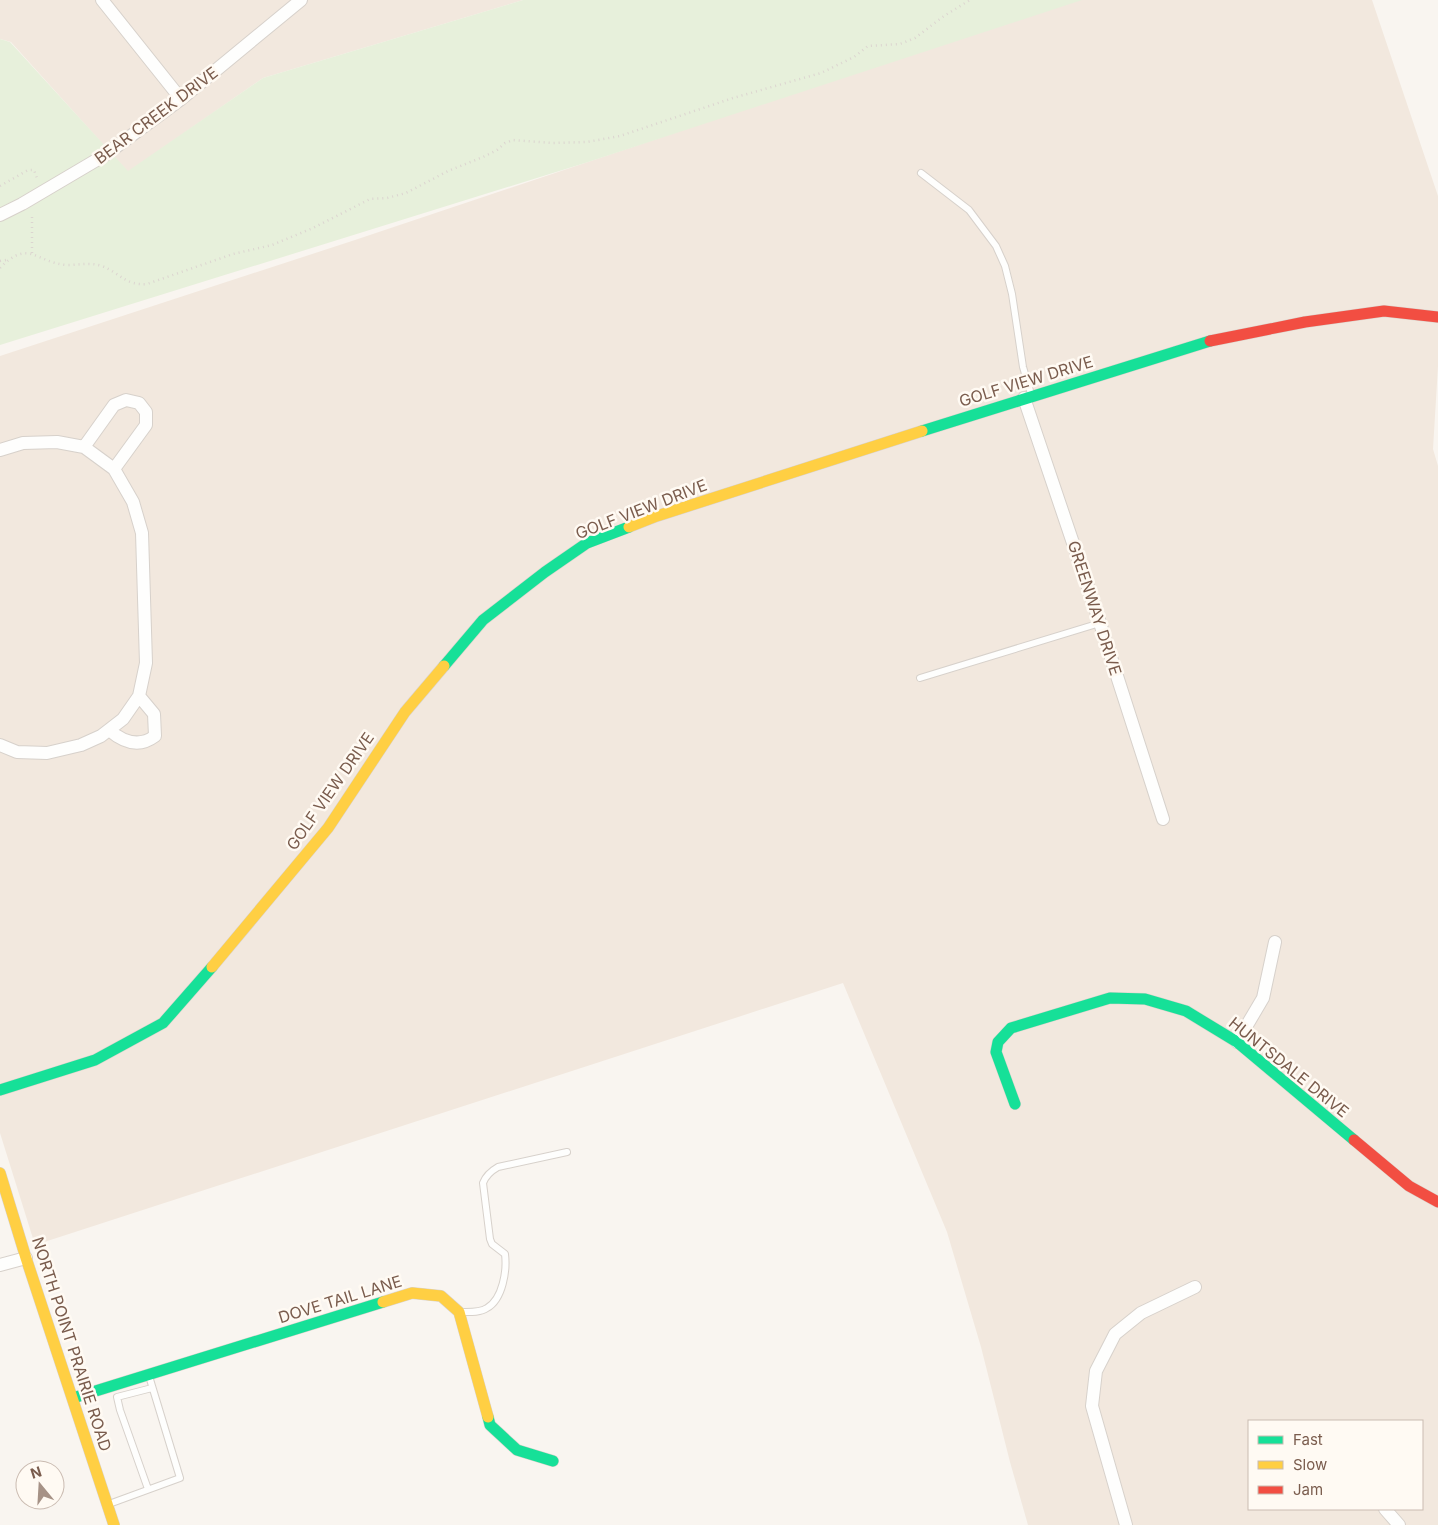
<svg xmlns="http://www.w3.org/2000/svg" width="1438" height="1525" viewBox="0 0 1438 1525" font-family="Inter,sans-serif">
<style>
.residential{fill:#f2e8de;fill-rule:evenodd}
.green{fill:#e7f0db}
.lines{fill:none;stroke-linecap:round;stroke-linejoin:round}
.lane-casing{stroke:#d7d1cb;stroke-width:8}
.street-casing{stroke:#d7d1cb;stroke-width:14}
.fast-casing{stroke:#d9d2cb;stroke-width:12}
.slow-casing{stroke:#d9d2cb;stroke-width:12}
.jam-casing{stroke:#d9d2cb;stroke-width:12}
.path{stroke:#dcd5d0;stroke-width:2.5;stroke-dasharray:1 4;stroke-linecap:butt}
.lane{stroke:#fefefd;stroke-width:6}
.street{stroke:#fefefd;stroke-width:12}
.fast{stroke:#16e098;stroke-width:11}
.slow{stroke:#ffcf43;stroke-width:11}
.jam{stroke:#f24e42;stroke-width:11}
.labels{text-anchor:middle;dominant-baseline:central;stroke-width:5;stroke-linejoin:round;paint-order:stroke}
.street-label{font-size:16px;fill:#7a5c4d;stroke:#fffaf3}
</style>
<rect width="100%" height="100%" fill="#f9f5f0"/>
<path class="residential" d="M 0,0 L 523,0 L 263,78 L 128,172 L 11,42 L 0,39 Z
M 1071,0 L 1372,0 L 1438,196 L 1438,366 L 1433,449 L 1438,466 L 1438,1525 L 1028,1525 L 1010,1462 L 981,1347 L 947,1232 L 843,983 L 35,1245 L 0,1133 L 0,356 L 355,240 ZM 1249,1421 L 1422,1421 L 1422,1509 L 1249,1509 Z"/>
<path class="green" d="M 523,0 L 1082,0 L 585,163 L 0,345 L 0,39 L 10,42 L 128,171 L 263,78 Z"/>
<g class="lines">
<defs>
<path id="lane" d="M 921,173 L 969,210 L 996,246 L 1005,266 L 1012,294 L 1023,367 L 1031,394
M 920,678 L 1100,623
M 460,1312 C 468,1312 480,1313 487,1308 C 503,1299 507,1270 505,1254 L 492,1244 L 490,1239 L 483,1183 C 486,1175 491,1171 498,1167 L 567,1152
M 148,1489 L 120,1410 L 117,1397 L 152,1388
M 109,1504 L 180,1478 L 149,1376"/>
<path id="street" d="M 102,0 L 181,99
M 0,215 L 22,204 L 105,155 L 181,99 L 301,0
M 1024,398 L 1099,620 L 1163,819
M 84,447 L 114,405 L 126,400 L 139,403 L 146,412 L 146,425 L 114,469
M 0,450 L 23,443 L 57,442 L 84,447 L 114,469 L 133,502 L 142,533 L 146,663 L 139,696 L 123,719 L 101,736 L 81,745 L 47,753 L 17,752 L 0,745
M 109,730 C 123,742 139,748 155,736 L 154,714 L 139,696
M 1237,1042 L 1263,998 L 1275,942
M 0,1265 L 26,1258
M 1385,1509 L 1399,1525
M 1126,1525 L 1092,1406 L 1096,1371 L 1115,1334 L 1141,1313 L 1195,1287"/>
<path id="fast" d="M 922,431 L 1210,341
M 444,666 L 483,620 L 545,572 L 587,543 L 629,527
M 0,1090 L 95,1060 L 163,1023 L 212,967
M 1015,1104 L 996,1052 L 998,1042 L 1011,1028 L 1110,998 L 1145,999 L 1186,1011 L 1237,1042 L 1354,1140
M 73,1398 L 383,1302
M 488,1417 L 490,1425 L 517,1450 L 553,1461"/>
<path id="slow" d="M 629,527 L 657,516 L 922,431
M 212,967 L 328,828 L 405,712 L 444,666
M 0,1173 L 26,1258 L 114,1525
M 383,1302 L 412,1293 L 441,1296 L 459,1312 L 488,1417"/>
<path id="jam" d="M 1210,341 L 1305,322 L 1384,311 L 1438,317
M 1354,1140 L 1409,1186 L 1438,1202"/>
</defs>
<use href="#lane" class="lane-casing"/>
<use href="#street" class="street-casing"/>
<use href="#fast" class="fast-casing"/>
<use href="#slow" class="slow-casing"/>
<use href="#jam" class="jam-casing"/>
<path class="path" d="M 0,186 L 28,170 L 34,170 L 37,178
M 32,253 L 32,214
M 0,261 L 6,260
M 0,268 C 29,238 36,263 67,265 C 79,265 90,262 102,266 C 120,273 126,286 147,284 L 233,254 L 272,245 L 313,228 L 370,199 L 387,198 L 406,193 L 448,171 L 483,157 L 497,150 L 505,143 L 513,140 L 552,143 L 587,142 L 620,136 L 733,98 L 821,73 L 854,57 L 868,46 L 900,44 L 915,38 L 944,16 L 970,0"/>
<use href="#lane" class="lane"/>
<use href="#street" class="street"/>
<use href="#fast" class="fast"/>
<use href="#slow" class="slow"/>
<use href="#jam" class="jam"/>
</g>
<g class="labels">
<g class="street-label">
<text transform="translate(156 115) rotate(-37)">BEAR CREEK DRIVE</text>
<text transform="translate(1026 381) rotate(-17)">GOLF VIEW DRIVE</text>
<text transform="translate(641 509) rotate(-21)">GOLF VIEW DRIVE</text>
<text transform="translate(1095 608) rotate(72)">GREENWAY DRIVE</text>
<text transform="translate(330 791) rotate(-55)">GOLF VIEW DRIVE</text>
<text transform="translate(1289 1067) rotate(39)">HUNTSDALE DRIVE</text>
<text transform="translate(340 1299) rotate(-17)">DOVE TAIL LANE</text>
<text transform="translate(72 1344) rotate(72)">NORTH POINT PRAIRIE ROAD</text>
</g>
</g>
<rect x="1248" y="1420" width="175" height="90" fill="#fffaf3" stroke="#cabbb1"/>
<rect x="1258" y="1436" width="25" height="8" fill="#16e098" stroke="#cabbb1"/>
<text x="1293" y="1445" font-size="15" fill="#7a5c4d">Fast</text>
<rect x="1258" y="1461" width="25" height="8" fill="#ffcf43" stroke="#cabbb1"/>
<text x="1293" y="1470" font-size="15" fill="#7a5c4d">Slow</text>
<rect x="1258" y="1486" width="25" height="8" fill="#f24e42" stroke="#cabbb1"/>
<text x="1293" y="1495" font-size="15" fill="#7a5c4d">Jam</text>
<g transform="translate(40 1485) rotate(342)"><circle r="24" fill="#fffaf3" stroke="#cabbb1"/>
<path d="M0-4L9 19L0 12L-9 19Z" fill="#a69286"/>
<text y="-8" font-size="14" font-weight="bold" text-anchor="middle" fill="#7a5c4d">N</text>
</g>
</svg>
